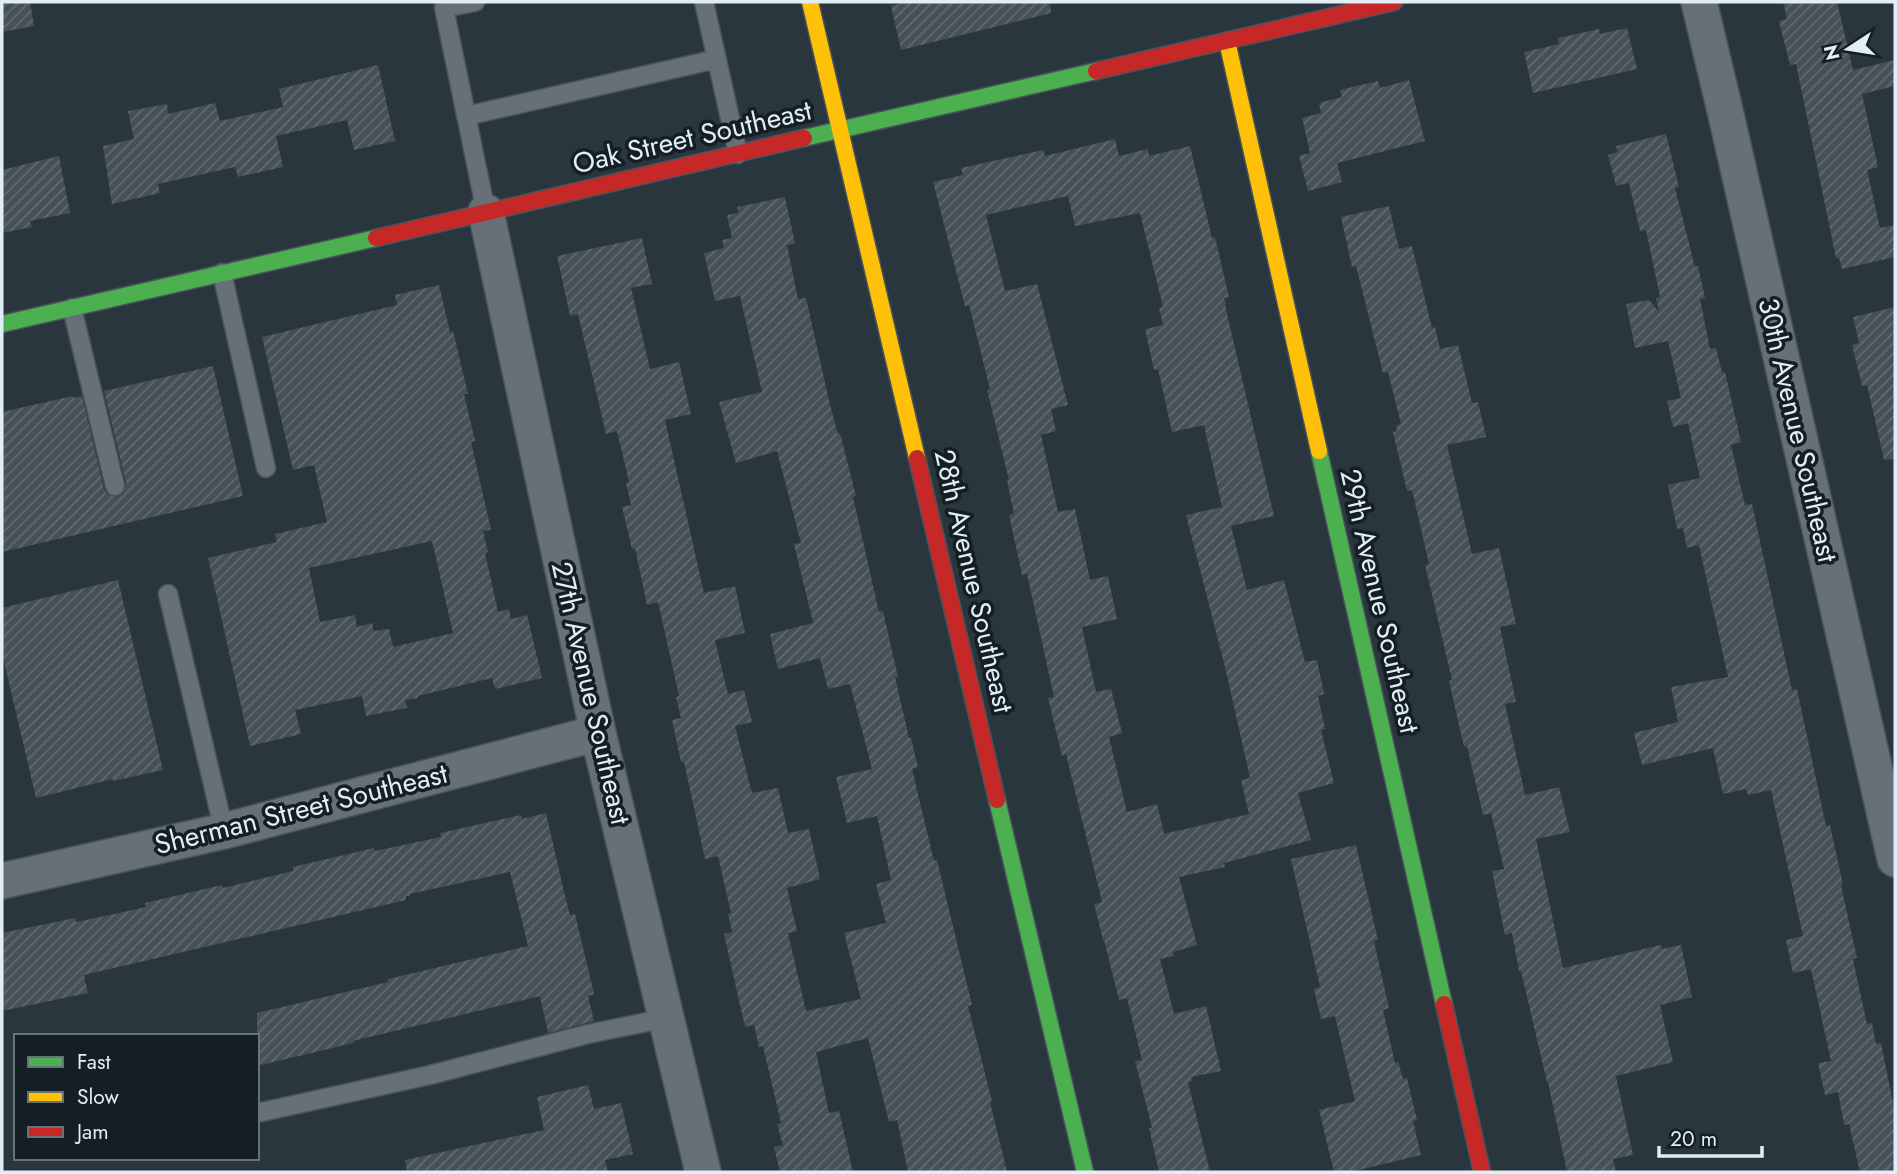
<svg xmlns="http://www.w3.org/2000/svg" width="1897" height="1174" viewBox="0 0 1897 1174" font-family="Jost,sans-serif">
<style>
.building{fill:url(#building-hatch);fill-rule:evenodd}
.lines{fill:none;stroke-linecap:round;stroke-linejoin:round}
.lane-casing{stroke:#48545a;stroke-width:21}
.street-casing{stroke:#48545a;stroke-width:38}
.fast-casing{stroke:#48545a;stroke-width:19}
.slow-casing{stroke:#48545a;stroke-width:19}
.jam-casing{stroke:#48545a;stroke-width:19}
.lane{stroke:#667076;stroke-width:18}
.street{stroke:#667076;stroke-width:35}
.fast{stroke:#4caf50;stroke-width:16}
.slow{stroke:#ffc107;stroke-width:16}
.jam{stroke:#c62828;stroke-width:16}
.labels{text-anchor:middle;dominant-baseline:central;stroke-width:7;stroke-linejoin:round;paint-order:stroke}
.street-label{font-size:28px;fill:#e0eef6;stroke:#141e24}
</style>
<defs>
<pattern id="building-hatch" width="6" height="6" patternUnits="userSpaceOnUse" patternTransform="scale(1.75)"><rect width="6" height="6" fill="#465056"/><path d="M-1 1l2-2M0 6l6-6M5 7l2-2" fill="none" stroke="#606a6f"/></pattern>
</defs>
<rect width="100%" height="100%" fill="#29363e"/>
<path class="building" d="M 13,2 L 30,2 L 34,26 L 2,32 L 2,4 Z
M 907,2 L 1050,2 L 1051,13 L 901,50 L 891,6 Z
M 1783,2 L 1837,2 L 1853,70 L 1895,60 L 1895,86 L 1862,94 L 1878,167 L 1867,170 L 1880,228 L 1895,225 L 1895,257 L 1842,269 L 1839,258 L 1836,258 L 1796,64 L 1790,65 L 1779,21 L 1787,19 Z
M 1627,28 L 1637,69 L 1533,93 L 1524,52 L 1559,44 L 1558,38 L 1599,29 L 1600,34 Z
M 378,65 L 395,141 L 354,150 L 347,120 L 276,136 L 283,167 L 238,177 L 235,167 L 158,184 L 160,193 L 112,204 L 103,146 L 134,139 L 128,111 L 167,104 L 168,114 L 215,103 L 220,121 L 283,107 L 279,89 Z
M 1409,80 L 1425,141 L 1337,163 L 1342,182 L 1308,191 L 1299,156 L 1310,153 L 1302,118 L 1321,113 L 1319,103 L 1342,97 L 1340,90 L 1378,81 L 1380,88 Z
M 1666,134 L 1679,187 L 1675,188 L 1695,267 L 1698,266 L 1705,298 L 1700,299 L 1710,349 L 1716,348 L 1722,372 L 1725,372 L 1741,442 L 1731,445 L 1745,505 L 1752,504 L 1792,690 L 1797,689 L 1826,826 L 1830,825 L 1843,885 L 1841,885 L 1857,958 L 1853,959 L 1867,1024 L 1872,1023 L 1876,1044 L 1881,1043 L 1895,1113 L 1895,1172 L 1860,1172 L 1849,1124 L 1844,1125 L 1838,1092 L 1825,1095 L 1818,1063 L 1831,1061 L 1811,969 L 1793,973 L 1786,940 L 1803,936 L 1771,790 L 1748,795 L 1746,789 L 1723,794 L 1713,748 L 1642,765 L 1634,733 L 1678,722 L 1671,687 L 1728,677 L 1699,545 L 1687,548 L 1683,528 L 1677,529 L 1668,485 L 1700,478 L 1688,423 L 1673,427 L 1667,401 L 1681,398 L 1668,341 L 1635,348 L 1626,304 L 1649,300 L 1659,312 L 1656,298 L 1660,297 L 1646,230 L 1640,231 L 1629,183 L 1616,186 L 1608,155 L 1618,152 L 1616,146 Z
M 1115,139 L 1119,156 L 1148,149 L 1149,156 L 1190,146 L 1212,238 L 1215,237 L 1229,297 L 1224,298 L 1226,304 L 1225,305 L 1274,516 L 1231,526 L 1247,590 L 1284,580 L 1305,662 L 1317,660 L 1324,694 L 1318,696 L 1325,729 L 1321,730 L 1334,783 L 1298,793 L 1311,840 L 1224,863 L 1225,867 L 1179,877 L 1197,945 L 1173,952 L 1174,956 L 1160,959 L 1174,1014 L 1206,1006 L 1221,1071 L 1191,1077 L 1192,1081 L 1188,1082 L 1210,1172 L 1159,1172 L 1149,1128 L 1152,1128 L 1135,1061 L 1142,1060 L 1127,998 L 1119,1000 L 1104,940 L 1103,940 L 1094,904 L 1102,902 L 1066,754 L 1062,756 L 1048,698 L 1054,697 L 1027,574 L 1022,575 L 1009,515 L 1014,514 L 1007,481 L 1009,480 L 987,390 L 990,389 L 969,305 L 965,306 L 933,182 L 963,175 L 961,168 L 1043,150 L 1045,156 ZM 1068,196 L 1075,226 L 1140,213 L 1163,307 L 1159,308 L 1163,325 L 1145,329 L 1154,370 L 1158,369 L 1172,432 L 1204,425 L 1222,507 L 1186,515 L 1226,671 L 1250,778 L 1241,780 L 1249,814 L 1164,834 L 1157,804 L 1127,812 L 1109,737 L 1122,733 L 1111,689 L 1096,692 L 1082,627 L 1117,619 L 1108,576 L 1090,580 L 1075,509 L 1058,512 L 1041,435 L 1056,431 L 1051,409 L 1068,405 L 1037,284 L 1005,291 L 986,215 Z
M 59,156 L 70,213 L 30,221 L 32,227 L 2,233 L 2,170 Z
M 785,197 L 795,244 L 787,245 L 798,299 L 806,298 L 830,405 L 838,434 L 840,433 L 856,496 L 853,497 L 879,612 L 883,611 L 898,677 L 895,677 L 909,738 L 911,738 L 918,767 L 912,769 L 934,861 L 937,860 L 972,1005 L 968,1006 L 992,1101 L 990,1102 L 1007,1172 L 908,1172 L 897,1120 L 889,1122 L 868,1038 L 816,1052 L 829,1113 L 839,1111 L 853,1172 L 780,1172 L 774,1147 L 783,1145 L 777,1124 L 781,1123 L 763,1046 L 759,1047 L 754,1025 L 745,1027 L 724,934 L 732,932 L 728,914 L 731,913 L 718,856 L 705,859 L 684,762 L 681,762 L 672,720 L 681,718 L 676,697 L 679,696 L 658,602 L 647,605 L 635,548 L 632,549 L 622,507 L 631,505 L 626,483 L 629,482 L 617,431 L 606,434 L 578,314 L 570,316 L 557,256 L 642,238 L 652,284 L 631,288 L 650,369 L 679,362 L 691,414 L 665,420 L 704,593 L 735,586 L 745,633 L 715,640 L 728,694 L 744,690 L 752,722 L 735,726 L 752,793 L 778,788 L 788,833 L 809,829 L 820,879 L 787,888 L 797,931 L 788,933 L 806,1011 L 861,999 L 844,933 L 886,923 L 876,884 L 891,880 L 877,816 L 847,823 L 836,777 L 872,769 L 850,684 L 828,689 L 820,658 L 778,669 L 770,634 L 813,623 L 794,544 L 801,543 L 777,451 L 736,463 L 719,402 L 762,392 L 740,296 L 715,301 L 704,253 L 724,248 L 722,240 L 732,238 L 727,215 L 738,213 L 737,207 Z
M 1389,206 L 1399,249 L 1412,246 L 1432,328 L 1435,327 L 1440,349 L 1458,345 L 1472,403 L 1478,402 L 1486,437 L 1447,445 L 1472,554 L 1499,548 L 1516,624 L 1500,627 L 1516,702 L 1505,704 L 1525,795 L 1559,787 L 1570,832 L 1536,839 L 1563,968 L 1661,945 L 1662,949 L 1681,945 L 1692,997 L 1660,1005 L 1673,1062 L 1616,1076 L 1633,1155 L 1613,1159 L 1616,1172 L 1567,1172 L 1548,1082 L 1547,1082 L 1521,971 L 1519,971 L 1512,933 L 1505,935 L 1492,871 L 1504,869 L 1491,813 L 1483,815 L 1467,746 L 1464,747 L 1449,681 L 1452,680 L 1425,565 L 1429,564 L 1412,490 L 1407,491 L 1393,432 L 1397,431 L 1396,426 L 1401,424 L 1388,372 L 1383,373 L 1356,266 L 1352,267 L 1341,217 Z
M 439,285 L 450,332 L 453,331 L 468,394 L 464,394 L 475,441 L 471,442 L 491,530 L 483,531 L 488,552 L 485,553 L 498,612 L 509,609 L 511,619 L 527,615 L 542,678 L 495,689 L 492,678 L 418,696 L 418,698 L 405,700 L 407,708 L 366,716 L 362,696 L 295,710 L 301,734 L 250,746 L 208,558 L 277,542 L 275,534 L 327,522 L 314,465 L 293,470 L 262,337 L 397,305 L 395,295 ZM 432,541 L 453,633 L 393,647 L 389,629 L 374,631 L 372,623 L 357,627 L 355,615 L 320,622 L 309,568 Z
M 1895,307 L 1895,459 L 1884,460 L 1867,385 L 1862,386 L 1852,345 L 1859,343 L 1853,317 Z
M 213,366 L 243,496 L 2,552 L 2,412 L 73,396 L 74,398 L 82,396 L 104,489 L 107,494 L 117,497 L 123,494 L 126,483 L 104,391 Z
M 118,580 L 163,770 L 113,781 L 113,779 L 36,798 L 2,653 L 2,608 Z
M 546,813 L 564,892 L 570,915 L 575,914 L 594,994 L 588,996 L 594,1021 L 548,1033 L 540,996 L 353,1041 L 353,1043 L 257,1066 L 257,1013 L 388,982 L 388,979 L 528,946 L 510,872 L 410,894 L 410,896 L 406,896 L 406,900 L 84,975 L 88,993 L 2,1011 L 2,933 L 75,918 L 76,922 L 119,913 L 146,907 L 145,903 L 222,885 L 223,888 L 293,871 L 293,867 L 374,848 L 375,851 L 441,837 L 440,833 L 521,815 L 522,819 Z
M 1356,845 L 1378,940 L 1374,941 L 1389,1008 L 1383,1010 L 1395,1063 L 1398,1062 L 1403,1079 L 1407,1078 L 1417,1120 L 1413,1121 L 1421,1155 L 1350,1172 L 1334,1172 L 1319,1110 L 1355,1101 L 1335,1016 L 1321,1019 L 1314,989 L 1320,987 L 1291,859 Z
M 588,1085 L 594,1109 L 621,1103 L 633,1154 L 605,1160 L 608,1172 L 407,1172 L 405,1160 L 544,1130 L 537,1097 Z"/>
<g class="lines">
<defs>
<path id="lane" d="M 475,2 L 444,8 L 486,212
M 704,2 L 738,154
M 466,116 L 717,59
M 222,273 L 266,468
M 72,308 L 115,486
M 168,594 L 224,831
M 257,1113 L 430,1075 L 588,1034 L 667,1018"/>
<path id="street" d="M 1699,2 L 1727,119 L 1895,859
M 486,212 L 598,733 L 703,1172
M 2,881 L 224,831 L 598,733"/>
<path id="fast" d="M 804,138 L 1096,71
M 2,324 L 376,238
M 1319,451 L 1444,1004
M 997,800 L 1085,1172"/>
<path id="slow" d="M 810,2 L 917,458
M 1227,41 L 1319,451"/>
<path id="jam" d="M 1096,71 L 1394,2
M 376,238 L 804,138
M 917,458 L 997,800
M 1444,1004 L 1482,1172"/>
</defs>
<use href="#lane" class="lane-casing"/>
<use href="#street" class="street-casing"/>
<use href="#fast" class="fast-casing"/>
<use href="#slow" class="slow-casing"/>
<use href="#jam" class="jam-casing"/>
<use href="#lane" class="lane"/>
<use href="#street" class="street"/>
<use href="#fast" class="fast"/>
<use href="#slow" class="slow"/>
<use href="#jam" class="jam"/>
</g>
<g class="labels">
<g class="street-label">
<text transform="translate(692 137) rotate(-13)">Oak Street Southeast</text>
<text transform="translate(1798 430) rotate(77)">30th Avenue Southeast</text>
<text transform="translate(974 581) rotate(77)">28th Avenue Southeast</text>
<text transform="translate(1380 601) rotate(77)">29th Avenue Southeast</text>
<text transform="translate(591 693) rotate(77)">27th Avenue Southeast</text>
<text transform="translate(301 809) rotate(-14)">Sherman Street Southeast</text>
</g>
</g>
<rect width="1897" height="1174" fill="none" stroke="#e0eef6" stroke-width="7"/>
<rect x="14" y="1034" width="245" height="126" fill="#141e24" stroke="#667178" stroke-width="2"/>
<rect x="28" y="1057" width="35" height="10" fill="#4caf50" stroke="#667178" stroke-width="2"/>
<text x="77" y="1069" font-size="21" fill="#e0eef6">Fast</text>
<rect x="28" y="1092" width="35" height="10" fill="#ffc107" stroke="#667178" stroke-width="2"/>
<text x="77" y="1104" font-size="21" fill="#e0eef6">Slow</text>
<rect x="28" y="1127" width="35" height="10" fill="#c62828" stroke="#667178" stroke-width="2"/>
<text x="77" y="1139" font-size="21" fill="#e0eef6">Jam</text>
<g transform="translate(1848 49) rotate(258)" stroke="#141e24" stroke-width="5" paint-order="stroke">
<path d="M0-5L12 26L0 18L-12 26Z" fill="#e0eef6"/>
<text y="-10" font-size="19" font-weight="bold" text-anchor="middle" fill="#e0eef6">N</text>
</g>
<path d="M1659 1146v10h103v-10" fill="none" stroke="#e0eef6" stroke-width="3.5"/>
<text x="1670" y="1146" font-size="21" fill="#e0eef6" stroke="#141e24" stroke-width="5" paint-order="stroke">20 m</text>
</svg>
